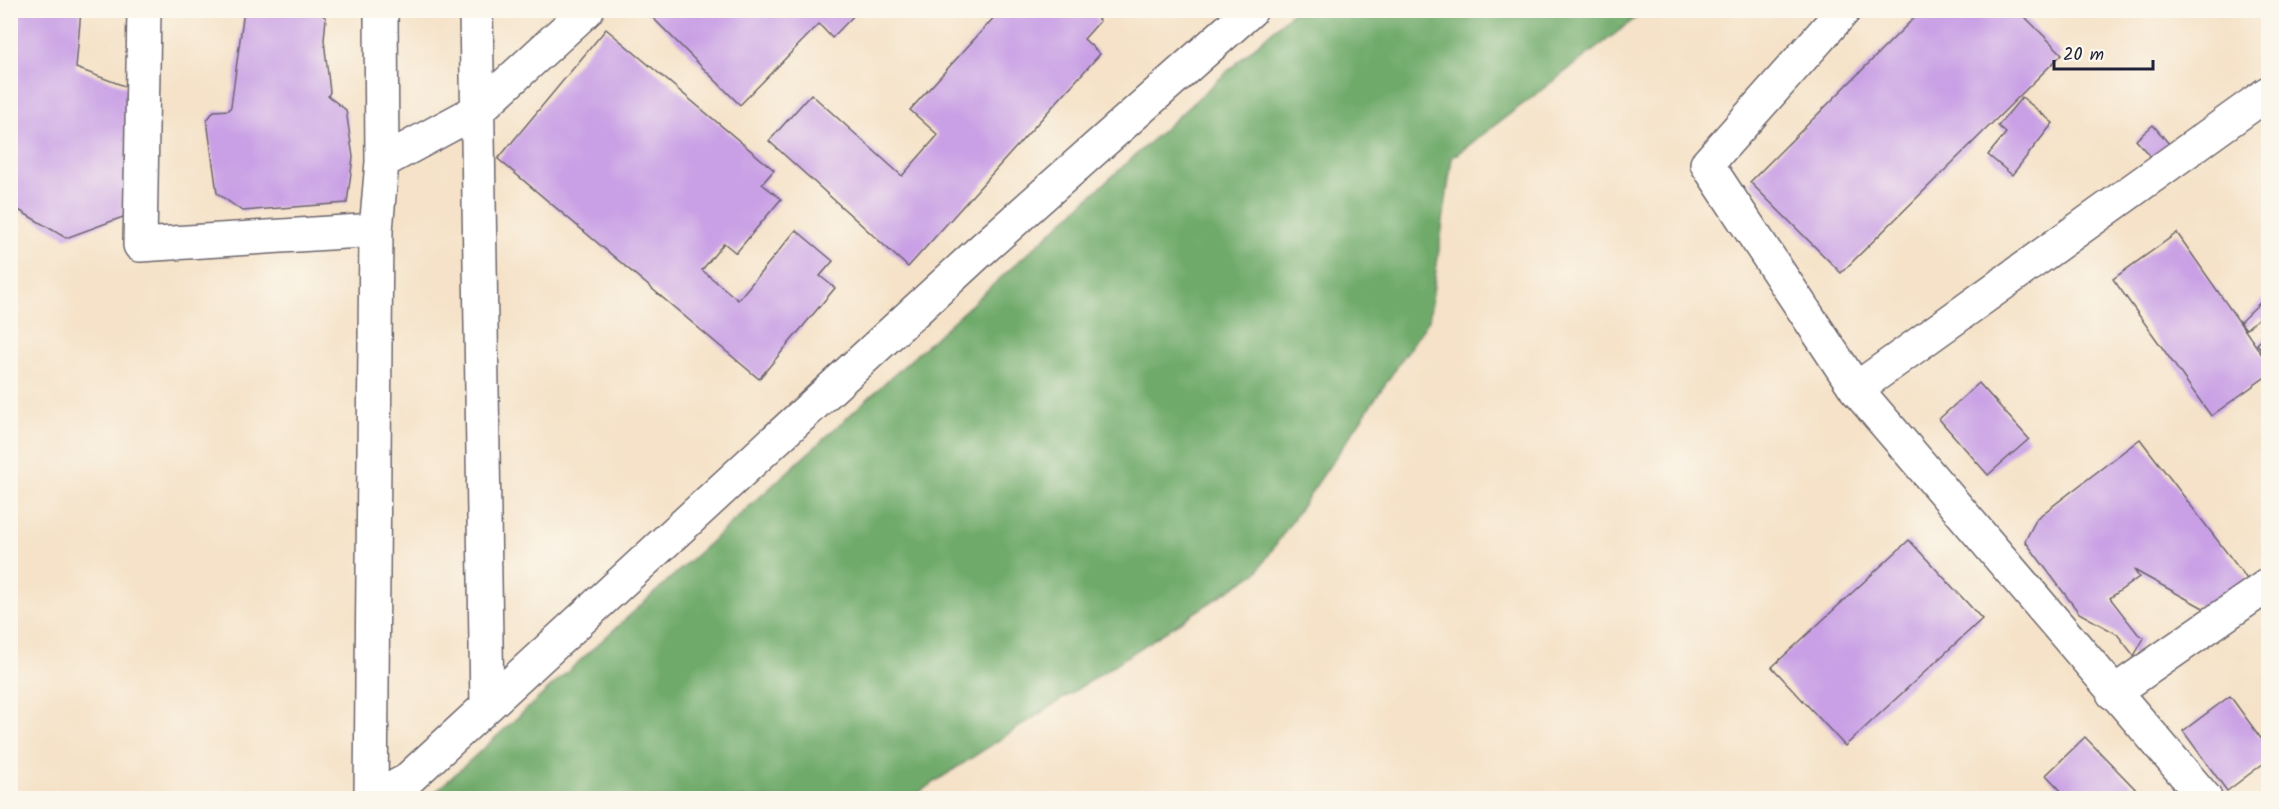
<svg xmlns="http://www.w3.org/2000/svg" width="2279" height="809" viewBox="0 0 2279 809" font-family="Kalam,sans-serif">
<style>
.forest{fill:#70aa6a;stroke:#496652;stroke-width:1.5}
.building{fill:#c9a0e5}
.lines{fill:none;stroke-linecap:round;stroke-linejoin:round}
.minor-casing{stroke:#6c656c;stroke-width:36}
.minor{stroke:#fff;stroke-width:33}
</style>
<rect width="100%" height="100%" fill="#fbf7ec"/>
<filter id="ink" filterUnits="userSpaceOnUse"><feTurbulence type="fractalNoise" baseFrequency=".0167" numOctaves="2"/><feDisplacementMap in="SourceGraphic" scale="12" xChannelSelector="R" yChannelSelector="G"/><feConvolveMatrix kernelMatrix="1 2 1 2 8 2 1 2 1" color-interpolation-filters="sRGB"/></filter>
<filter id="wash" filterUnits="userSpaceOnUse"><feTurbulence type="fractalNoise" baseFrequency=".008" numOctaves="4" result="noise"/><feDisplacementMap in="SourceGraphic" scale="24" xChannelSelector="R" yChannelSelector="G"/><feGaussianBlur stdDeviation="1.35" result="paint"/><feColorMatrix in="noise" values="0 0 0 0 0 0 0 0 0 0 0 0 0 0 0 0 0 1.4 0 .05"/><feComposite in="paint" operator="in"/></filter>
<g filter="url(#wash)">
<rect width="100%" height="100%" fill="#f5e2c8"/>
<path class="forest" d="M 1295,10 L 1645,11 L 1452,158 L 1429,320 L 1257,572 L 910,798 L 429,798 Z"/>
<g id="blocks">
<path class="building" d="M 10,10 L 81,10 L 76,68 L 130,88 L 129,217 L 123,217 L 66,238 L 10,205 Z
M 244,10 L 317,10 L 326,18 L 324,40 L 330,92 L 328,96 L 346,110 L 353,157 L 347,203 L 242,211 L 217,193 L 207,120 L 214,111 L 229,110 L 231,106 Z
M 645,10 L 859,10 L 832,38 L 819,24 L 740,105 Z
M 995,10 L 1088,10 L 1100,21 L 1084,39 L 1100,54 L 908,267 L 769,141 L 811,94 L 902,176 L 938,135 L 910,110 L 998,13 Z
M 1922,10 L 2018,10 L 2062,54 L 1841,273 L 1750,182 Z
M 606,29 L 774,170 L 762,184 L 781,199 L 736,253 L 724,243 L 702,270 L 738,300 L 796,230 L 833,261 L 820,276 L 835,288 L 759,379 L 498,159 Z
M 2022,97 L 2053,123 L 2012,175 L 1988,155 L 2006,133 L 1998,126 Z
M 2153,125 L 2170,145 L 2153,160 L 2136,140 Z
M 2177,233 L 2268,363 L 2268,375 L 2211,416 L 2113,279 Z
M 2268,295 L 2268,326 L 2260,317 L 2246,329 L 2240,322 Z
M 2268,333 L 2268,358 L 2257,344 Z
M 1979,383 L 2029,439 L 1988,475 L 1939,419 Z
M 2140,439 L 2247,579 L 2207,610 L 2134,570 L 2139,577 L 2110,598 L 2138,634 L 2144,638 L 2134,656 L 2117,634 L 2079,613 L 2025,541 L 2037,518 Z
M 1909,540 L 1982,619 L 1845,746 L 1772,667 Z
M 2230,696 L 2268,748 L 2268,760 L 2227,791 L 2183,731 Z
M 2085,737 L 2144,798 L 2068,798 L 2046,775 Z"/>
</g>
</g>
<g filter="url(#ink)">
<use href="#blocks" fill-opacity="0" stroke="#6c656c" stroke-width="1.5"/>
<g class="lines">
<defs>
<path id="minor" d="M 144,10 L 140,245 L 376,230
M 476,10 L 487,706
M 1844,10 L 1707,164 L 1856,389 L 2205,798
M 382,162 L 478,110 L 587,10
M 1856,389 L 2268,93
M 2113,693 L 2268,585
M 371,798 L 376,230 L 382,162 L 381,10
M 375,798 L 406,781 L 978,253 L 1251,10"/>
</defs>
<use href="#minor" class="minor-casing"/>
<use href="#minor" class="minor"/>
</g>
</g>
<rect width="2279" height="809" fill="none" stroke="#fbf7ec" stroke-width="36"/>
<path d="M2054 60v9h99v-9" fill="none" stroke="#22223b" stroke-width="3"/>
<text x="2063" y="60" font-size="18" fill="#22223b" stroke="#fbf7ec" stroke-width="4.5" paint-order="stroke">20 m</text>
</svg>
